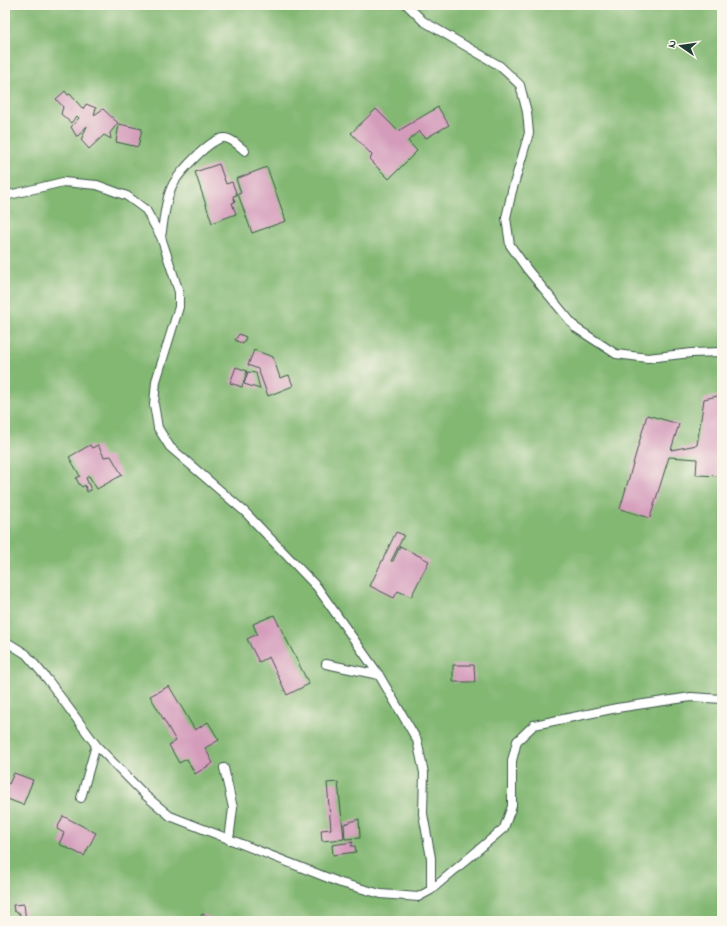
<svg xmlns="http://www.w3.org/2000/svg" width="727" height="926" viewBox="0 0 727 926" font-family="'Indie Flower',sans-serif">
<style>
.forest{fill:#83b873;stroke:#517a54}
.building{fill:#d49bbb}
.lines{fill:none;stroke-linecap:round;stroke-linejoin:round}
.service-casing{stroke:#3e564a;stroke-width:10}
.service{stroke:#fff;stroke-width:8}
</style>
<rect width="100%" height="100%" fill="#fbf7ec"/>
<filter id="ink" filterUnits="userSpaceOnUse"><feTurbulence type="fractalNoise" baseFrequency=".025" numOctaves="2"/><feDisplacementMap in="SourceGraphic" scale="8" xChannelSelector="R" yChannelSelector="G"/><feConvolveMatrix kernelMatrix="1 2 1 2 8 2 1 2 1" color-interpolation-filters="sRGB"/></filter>
<filter id="wash" filterUnits="userSpaceOnUse"><feTurbulence type="fractalNoise" baseFrequency=".012" numOctaves="4" result="noise"/><feDisplacementMap in="SourceGraphic" scale="16" xChannelSelector="R" yChannelSelector="G"/><feGaussianBlur stdDeviation="0.9" result="paint"/><feColorMatrix in="noise" values="0 0 0 0 0 0 0 0 0 0 0 0 0 0 0 0 0 1.4 0 .05"/><feComposite in="paint" operator="in"/></filter>
<g filter="url(#wash)">
<rect width="100%" height="100%" fill="#ede5c7"/>
<path class="forest" d="M 5,5 L 722,5 L 722,921 L 5,921 Z"/>
<g id="blocks">
<path class="building" d="M 65,91 L 68,95 L 70,94 L 83,109 L 86,104 L 96,108 L 94,115 L 103,109 L 118,123 L 110,133 L 111,139 L 104,135 L 89,149 L 81,140 L 87,126 L 77,137 L 71,127 L 79,118 L 77,116 L 71,123 L 61,114 L 63,107 L 56,99 Z
M 438,107 L 449,125 L 426,138 L 419,131 L 408,141 L 417,151 L 389,179 L 370,160 L 372,155 L 351,133 L 376,109 L 398,131 Z
M 119,124 L 142,129 L 138,147 L 116,142 Z
M 219,164 L 226,184 L 232,182 L 237,195 L 233,196 L 235,202 L 232,203 L 236,214 L 212,223 L 195,172 Z
M 267,167 L 286,221 L 252,233 L 238,194 L 241,193 L 236,179 Z
M 239,334 L 246,337 L 243,344 L 235,340 Z
M 254,350 L 273,357 L 280,378 L 289,375 L 293,386 L 268,396 L 258,369 L 248,365 Z
M 236,367 L 247,371 L 242,387 L 230,383 Z
M 248,372 L 256,373 L 260,389 L 244,384 Z
M 722,395 L 722,476 L 696,475 L 697,459 L 669,457 L 650,518 L 620,509 L 647,415 L 679,424 L 671,450 L 697,445 L 704,399 Z
M 90,445 L 92,448 L 98,445 L 104,457 L 111,456 L 122,475 L 97,489 L 89,476 L 86,478 L 91,490 L 87,492 L 85,485 L 82,487 L 79,484 L 76,478 L 80,476 L 69,457 Z
M 396,532 L 404,535 L 391,561 L 393,561 L 400,546 L 429,561 L 411,597 L 398,591 L 394,598 L 370,586 Z
M 274,615 L 309,684 L 287,695 L 269,657 L 259,662 L 247,639 L 257,634 L 253,624 Z
M 453,665 L 474,665 L 475,682 L 453,682 Z
M 169,686 L 195,730 L 208,722 L 219,740 L 205,748 L 213,763 L 195,774 L 187,759 L 179,763 L 169,745 L 176,741 L 150,696 Z
M 14,773 L 33,780 L 23,805 L 5,798 L 5,782 L 9,784 Z
M 338,782 L 344,839 L 322,841 L 321,830 L 331,829 L 327,783 Z
M 63,816 L 96,833 L 84,856 L 59,844 L 64,833 L 57,829 Z
M 359,819 L 360,838 L 345,839 L 344,824 Z
M 353,842 L 351,846 L 355,846 L 356,852 L 333,855 L 332,845 Z
M 24,904 L 26,921 L 19,921 L 20,914 L 14,911 L 13,905 Z
M 202,914 L 215,919 L 214,921 L 199,921 Z"/>
</g>
</g>
<g filter="url(#ink)">
<use href="#blocks" fill-opacity="0" stroke="#3e564a" stroke-width="1"/>
<g class="lines">
<defs>
<path id="service" d="M 407,5 L 423,21 L 500,66 L 520,85 L 527,112 L 529,133 L 512,191 L 506,218 L 510,245 L 527,269 L 576,328 L 616,354 L 648,358 L 691,353 L 722,352
M 5,196 L 63,182 L 97,185 L 127,196 L 146,210 L 161,237 L 179,292 L 179,307 L 156,381 L 154,404 L 158,428 L 170,447 L 245,512 L 317,587 L 379,675 L 417,740 L 424,773 L 423,814 L 431,858 L 431,890
M 161,237 C 164,220 165,200 173,184 C 180,172 211,137 225,138 C 233,139 239,146 245,151
M 5,641 L 26,654 L 48,680 L 96,745 L 146,796 L 170,816 L 341,883 L 381,894 L 418,897 L 431,890 L 504,828 L 512,806 L 512,761 L 517,741 L 534,725 L 617,708 L 691,697 L 722,699
M 326,664 L 379,675
M 224,768 L 233,808 L 229,840
M 81,798 L 96,745"/>
</defs>
<use href="#service" class="service-casing"/>
<use href="#service" class="service"/>
</g>
</g>
<rect width="727" height="926" fill="none" stroke="#fbf7ec" stroke-width="20"/>
<g transform="translate(681 46) rotate(283)" stroke="#fbf7ec" stroke-width="3" paint-order="stroke">
<path d="M0-3L7 15L0 10L-7 15Z" fill="#1f3d34"/>
<text y="-6" font-size="11" font-weight="bold" text-anchor="middle" fill="#1f3d34">N</text>
</g>
</svg>
